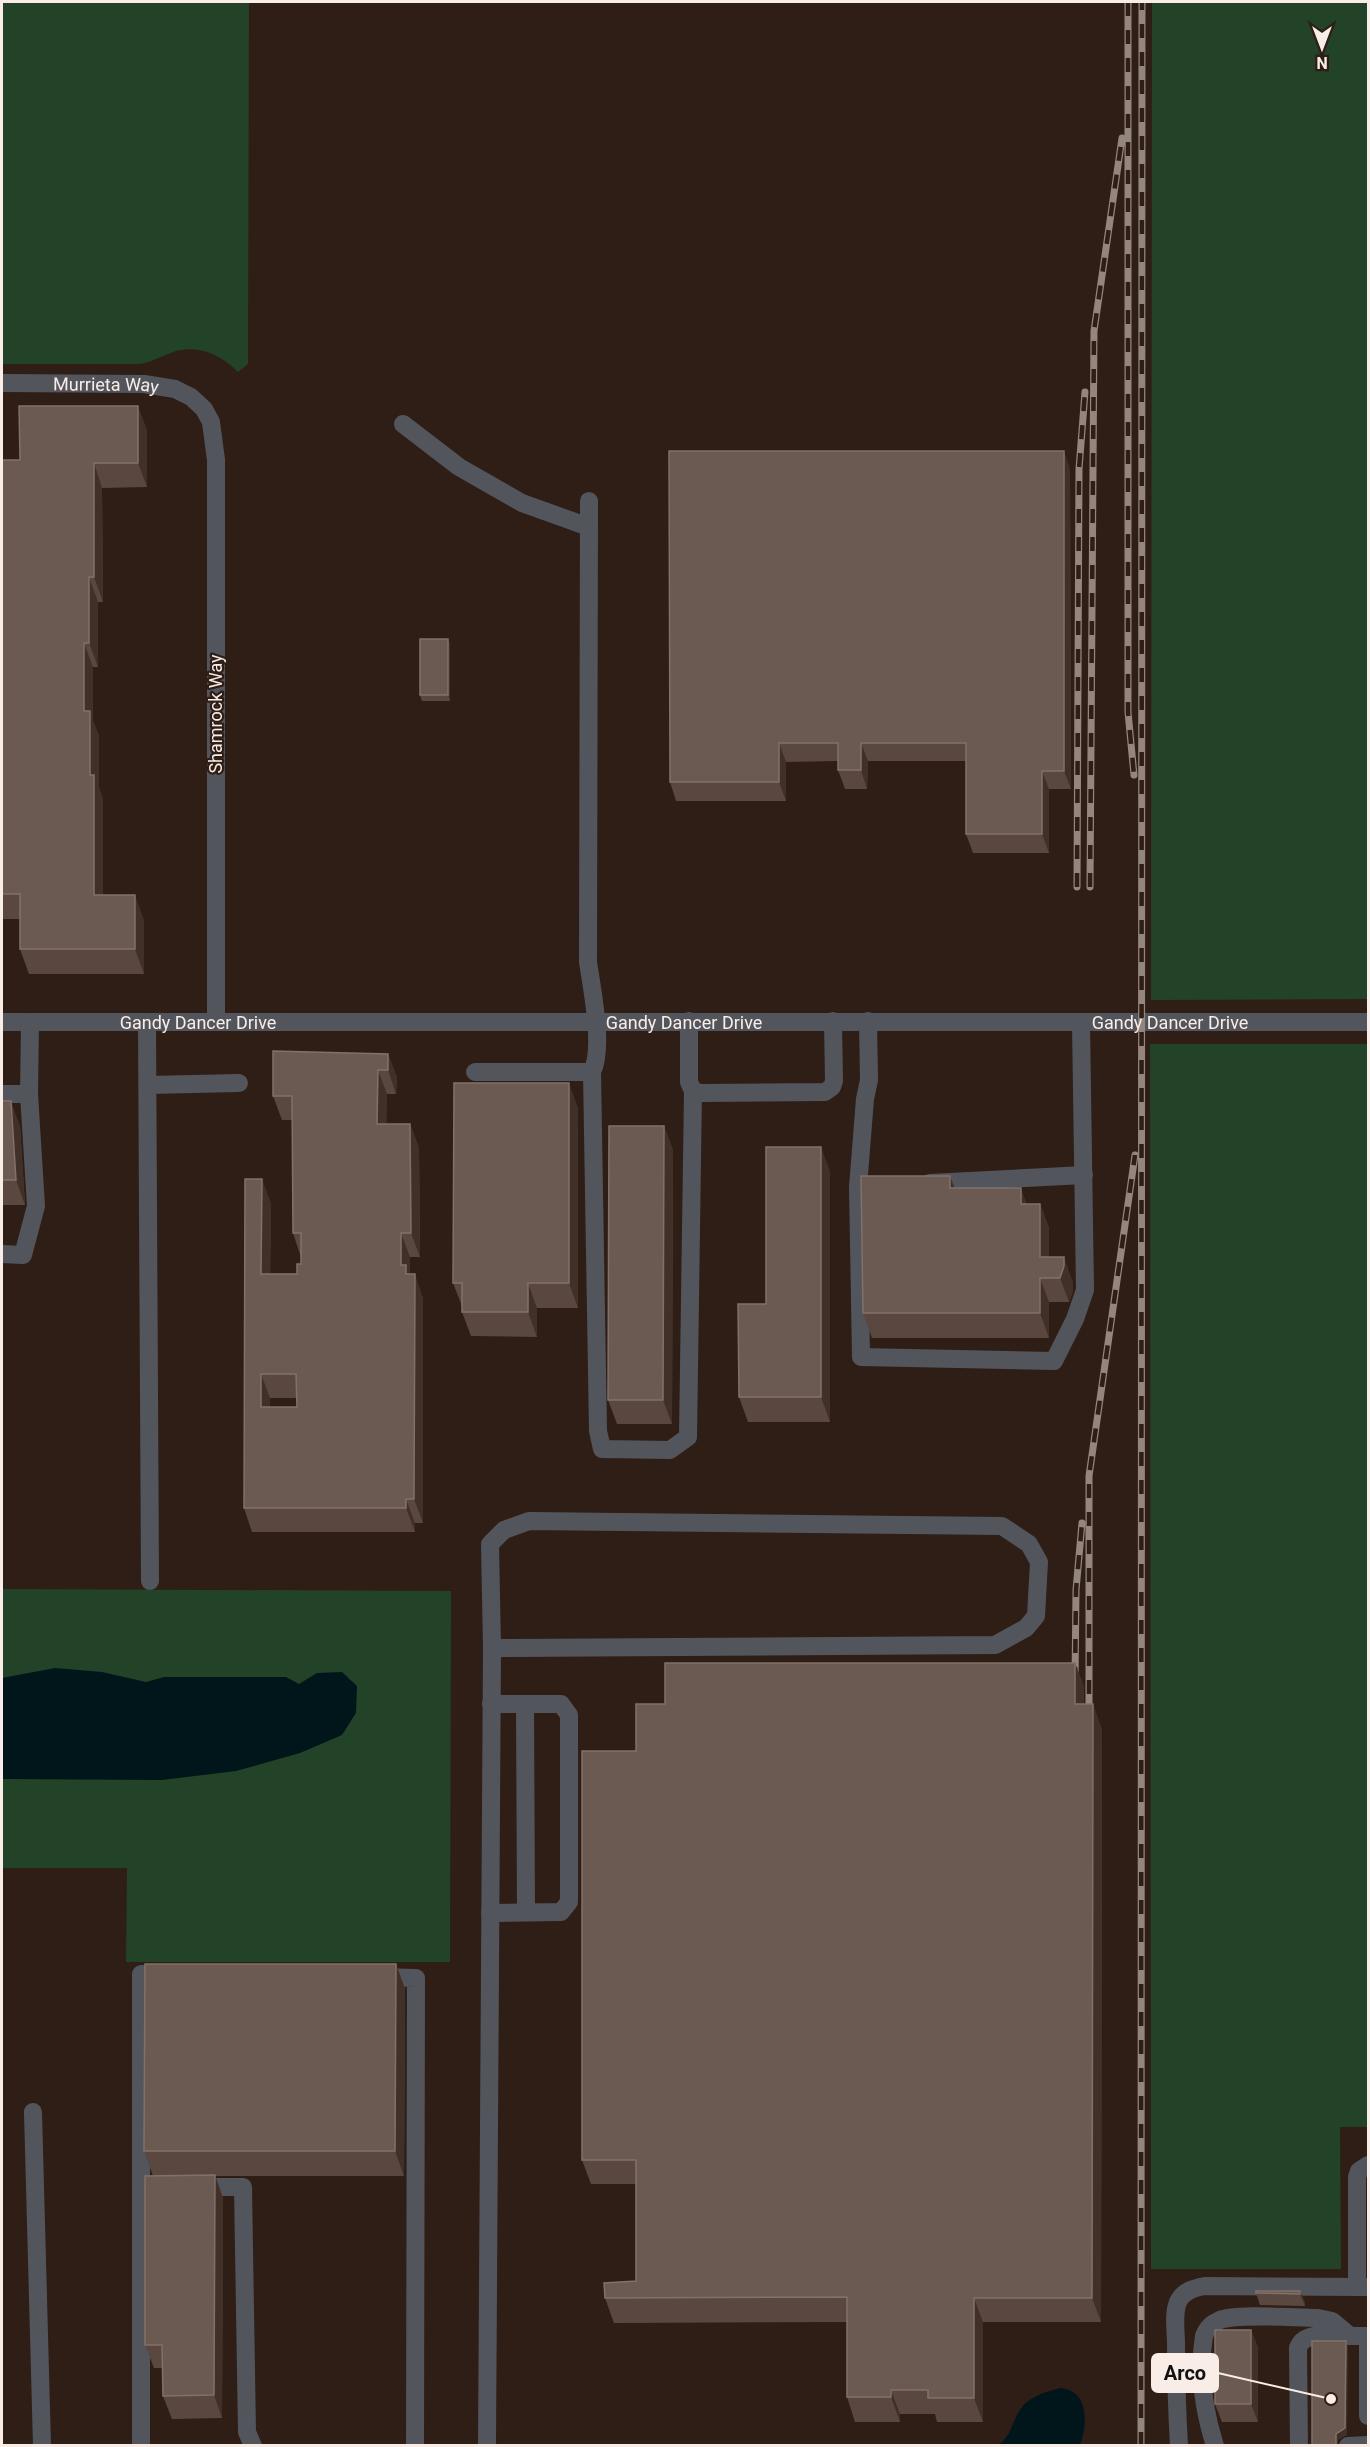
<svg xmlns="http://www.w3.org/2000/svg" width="1370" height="2447" viewBox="0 0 1370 2447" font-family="Roboto,sans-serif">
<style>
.green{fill:#234328}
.water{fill:#01161a}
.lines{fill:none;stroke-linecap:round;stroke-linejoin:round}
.minor{stroke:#53555d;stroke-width:18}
.rail-casing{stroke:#94867f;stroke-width:7}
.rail{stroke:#2e1e16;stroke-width:4.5;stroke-dasharray:14;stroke-linecap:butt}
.wall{fill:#5a4840;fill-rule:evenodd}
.shaded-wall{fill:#413027}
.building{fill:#6b5a52;stroke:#817169;stroke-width:1.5;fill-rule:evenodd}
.labels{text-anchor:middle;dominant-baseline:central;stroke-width:4.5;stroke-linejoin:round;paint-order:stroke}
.street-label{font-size:18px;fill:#f8ede7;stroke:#2e1e16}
.leader{fill:none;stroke:#f8ede7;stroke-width:2}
.callout-dot{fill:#f8ede7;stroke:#2e1e16;stroke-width:2}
.callout{fill:#f8ede7;stroke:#f8ede7;stroke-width:2}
.callout-label{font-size:20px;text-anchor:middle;font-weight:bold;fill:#111}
</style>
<rect width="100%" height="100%" fill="#2e1e16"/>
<path class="green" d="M 2,2 L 249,2 L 248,364 L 238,372 C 221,355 200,345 176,351 C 163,355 153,362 140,364 L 2,364 Z
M 1152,2 L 1368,2 L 1368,999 L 1151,1000 Z
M 1150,1044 L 1368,1044 L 1368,2127 L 1340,2127 L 1341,2269 L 1151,2269 Z
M 2,1589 L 451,1591 L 450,1962 L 126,1962 L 127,1868 L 2,1868 Z"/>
<path class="water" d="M 55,1668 L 102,1672 L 146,1682 L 164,1677 L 286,1677 L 299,1684 L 317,1673 L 342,1672 L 357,1686 L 356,1713 L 342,1735 L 300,1753 L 236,1771 L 162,1780 L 2,1779 L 2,1678 Z
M 1060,2388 C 1089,2390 1088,2424 1080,2445 L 998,2445 C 1009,2438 1011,2428 1016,2417 C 1024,2398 1042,2393 1060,2388 Z"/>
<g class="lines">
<g class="minor">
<path id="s1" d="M 2,383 L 144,384 L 175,389 L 191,397 L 204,409 L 211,422 L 216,460 L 216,1021"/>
<path d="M 403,424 L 459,467 L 522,503 L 589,527"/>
<path d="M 689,1021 L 689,1082 L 693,1091 L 701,1093 L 825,1092 L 832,1087 L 834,1081 L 833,1021"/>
<path d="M 868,1021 L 869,1080 L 865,1099 L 858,1187 L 861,1357 L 1054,1361 L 1075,1319 L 1085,1290 L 1081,1023"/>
<path id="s2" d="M 2,1022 L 1368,1022"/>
<path d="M 147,1022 L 150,1581"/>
<path d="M 475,1072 L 592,1072 C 604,1048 592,989 588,962 L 589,501"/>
<path d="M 592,1072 L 598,1431 L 602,1449 L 670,1450 L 688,1437 L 693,1091"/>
<path d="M 148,1085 L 239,1083"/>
<path d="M 2,1094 L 29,1094"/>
<path d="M 930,1183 L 1084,1175"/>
<path d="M 2,1254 L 23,1255 L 36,1206 L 29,1094 L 30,1022"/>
<path d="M 525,1704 L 526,1912"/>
<path d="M 490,1913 L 561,1912 L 569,1902 L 569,1715 L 561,1704 L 491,1704"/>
<path d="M 376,1977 L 416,1978 L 415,2446"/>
<path d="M 33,2112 L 42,2446"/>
<path d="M 196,2187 L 243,2187 L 247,2432 L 253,2446"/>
<path d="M 1357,2287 L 1357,2177 L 1359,2171 L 1368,2165"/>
<path d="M 1368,2336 L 1368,2416"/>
<path d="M 141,2446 L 141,1974 L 169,1974"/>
<path d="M 487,2446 L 492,1648 L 490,1544 L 504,1530 L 529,1521 L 1002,1526 L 1029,1544 L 1039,1562 L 1036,1616 L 1026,1628 L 995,1645 L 492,1648"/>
<path d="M 1179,2446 C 1177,2411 1176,2378 1176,2344 C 1176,2331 1173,2314 1178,2302 C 1183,2291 1194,2288 1205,2286 L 1368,2287"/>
<path d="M 1215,2446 C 1204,2411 1198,2373 1204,2336 C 1207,2328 1211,2324 1220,2320 C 1238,2313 1295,2318 1318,2318 L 1332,2321 L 1350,2336"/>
<path d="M 1299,2446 L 1298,2348 C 1301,2340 1306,2338 1314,2336 L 1368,2336"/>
<path d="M 1348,2446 L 1368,2445"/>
</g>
<defs>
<path id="rail" d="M 1128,2 L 1128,712 L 1134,775
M 1077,887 L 1079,469 L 1085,392
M 1090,887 L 1094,331 L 1122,138
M 1075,1681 L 1076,1590 L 1082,1523
M 1089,1722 L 1089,1476 L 1135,1155
M 1141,2446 L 1142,2"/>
</defs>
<use href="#rail" class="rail-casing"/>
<use href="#rail" class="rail"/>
</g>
<path class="wall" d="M 147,430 L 147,487 L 102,488 L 103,602 L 98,602 L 98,667 L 93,667 L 93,721 L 99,736 L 99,788 L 103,800 L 103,895 L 144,920 L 144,974 L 29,974 L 20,949 L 20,919 L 2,919 L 2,460 L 20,460 Z
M 1070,469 L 1071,789 L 1049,789 L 1049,853 L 973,853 L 966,834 L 966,761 L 868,761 L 867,789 L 845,789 L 838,770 L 838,761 L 786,762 L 786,801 L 676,801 L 670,782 Z
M 448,639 L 450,645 L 450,701 L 422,701 L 420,695 Z
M 388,1054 L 397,1078 L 396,1094 L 387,1094 L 386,1124 L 410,1124 L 419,1148 L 420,1257 L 410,1257 L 410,1274 L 423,1298 L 423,1523 L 415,1523 L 415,1532 L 252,1532 L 244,1508 L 271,1203 L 270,1274 L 297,1274 L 301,1264 L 301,1257 L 293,1233 L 292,1120 L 282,1120 L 273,1096 ZM 270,1398 L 297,1398 L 297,1407 L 270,1407 Z
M 2,1101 L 20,1126 L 25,1205 L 2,1205 Z
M 578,1108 L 578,1308 L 537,1308 L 537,1337 L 471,1336 L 462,1312 L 462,1306 L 453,1283 Z
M 664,1126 L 673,1150 L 672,1424 L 617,1424 L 608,1400 Z
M 830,1171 L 830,1422 L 748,1422 L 739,1397 L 766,1304 Z
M 950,1176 L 955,1188 L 1027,1204 L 1040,1204 L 1049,1228 L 1049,1257 L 1073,1282 L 1073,1291 L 1069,1302 L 1049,1302 L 1049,1338 L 872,1338 L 863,1313 Z
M 1075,1663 L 1084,1687 L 1084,1704 L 1102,1729 L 1101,2322 L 983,2322 L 983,2422 L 937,2422 L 935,2414 L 900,2414 L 900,2422 L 855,2422 L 847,2397 L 847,2322 L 614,2323 L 605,2298 L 636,2281 L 636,2184 L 591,2184 L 582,2160 L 636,1751 L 665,1704 Z
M 396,1964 L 405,1989 L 404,2176 L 215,2176 L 223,2198 L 222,2418 L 172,2419 L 163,2396 L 162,2368 L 154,2368 L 145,2345 L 153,2176 L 144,2151 Z
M 1300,2291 L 1305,2303 L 1305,2306 L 1260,2305 L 1256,2293 Z
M 1251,2330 L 1258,2348 L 1258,2422 L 1222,2422 L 1215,2404 Z"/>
<path class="shaded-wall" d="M 138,406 L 147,430 L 147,487 L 138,463 Z
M 1064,451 L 1070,469 L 1071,789 L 1064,771 Z
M 94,463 L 102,488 L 103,602 L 94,577 Z
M 89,577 L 98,602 L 98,667 L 89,643 Z
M 448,639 L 450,645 L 450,701 L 448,695 Z
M 84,643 L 93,667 L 93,721 L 99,736 L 99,788 L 103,800 L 103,920 L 94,895 L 90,775 L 84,711 Z
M 779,743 L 786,762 L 786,801 L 779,782 Z
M 861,743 L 868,761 L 867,789 L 861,770 Z
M 1042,771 L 1049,789 L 1049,853 L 1042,834 Z
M 135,895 L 144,920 L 144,974 L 135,949 Z
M 388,1054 L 397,1078 L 396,1094 L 388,1070 Z
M 378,1070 L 387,1094 L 386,1148 L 377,1124 Z
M 569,1083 L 578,1108 L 578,1308 L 569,1283 Z
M 11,1101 L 20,1126 L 25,1205 L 16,1180 Z
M 410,1124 L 419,1148 L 420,1257 L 411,1233 Z
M 664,1126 L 673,1150 L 672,1424 L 663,1400 Z
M 821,1147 L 830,1171 L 830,1422 L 821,1397 Z
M 950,1176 L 959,1201 L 950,1188 Z
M 262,1179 L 271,1203 L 270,1298 L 261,1274 Z
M 1021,1188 L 1030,1213 L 1021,1204 Z
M 1040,1204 L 1049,1228 L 1049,1278 L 1040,1257 Z
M 401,1233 L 410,1257 L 410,1276 L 415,1274 L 423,1298 L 423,1523 L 414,1499 L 401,1265 Z
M 1064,1257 L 1073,1282 L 1073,1291 L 1069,1302 L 1060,1278 Z
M 1040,1278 L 1049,1302 L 1049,1338 L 1040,1313 Z
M 528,1283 L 537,1308 L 537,1337 L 528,1312 Z
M 261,1374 L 270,1398 L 269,1431 L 261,1407 Z
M 406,1499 L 415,1523 L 415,1532 L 406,1508 Z
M 1075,1663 L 1084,1687 L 1084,1729 L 1075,1704 Z
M 1093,1704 L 1102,1729 L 1101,2322 L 1092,2298 Z
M 396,1964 L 405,1989 L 404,2176 L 395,2151 Z
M 215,2175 L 223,2198 L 222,2418 L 214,2395 Z
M 1300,2291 L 1305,2303 L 1305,2306 L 1300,2294 Z
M 974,2298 L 983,2322 L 983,2422 L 974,2398 Z
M 1251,2330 L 1258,2348 L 1258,2422 L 1251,2404 Z
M 1346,2341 L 1348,2347 L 1347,2435 L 1338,2440 L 1338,2445 L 1336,2445 L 1336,2434 Z
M 891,2390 L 900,2414 L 900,2422 L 891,2397 Z"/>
<path class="building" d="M 19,406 L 138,406 L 138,463 L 94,463 L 94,577 L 89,577 L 89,643 L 84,643 L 84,711 L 90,711 L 90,775 L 94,775 L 94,895 L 135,895 L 135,949 L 20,949 L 20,894 L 2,894 L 2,460 L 20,460 Z
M 669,451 L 1064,451 L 1064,771 L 1042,771 L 1042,834 L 966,834 L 966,743 L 861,743 L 861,770 L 838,770 L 838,743 L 779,743 L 779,782 L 670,782 Z
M 420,639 L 448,639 L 448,695 L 420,695 Z
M 273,1051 L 388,1054 L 388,1070 L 378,1070 L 377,1124 L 410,1124 L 411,1233 L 401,1233 L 401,1265 L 406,1265 L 406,1274 L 415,1274 L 414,1499 L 406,1499 L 406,1508 L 244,1508 L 245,1179 L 262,1179 L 261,1274 L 297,1274 L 297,1264 L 301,1264 L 301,1233 L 293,1233 L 292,1096 L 273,1096 ZM 261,1374 L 296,1374 L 297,1407 L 261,1407 Z
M 454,1083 L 569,1083 L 569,1283 L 528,1283 L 528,1312 L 462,1312 L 462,1283 L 453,1283 Z
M 2,1101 L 11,1101 L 16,1180 L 2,1180 Z
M 609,1126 L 664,1126 L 663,1400 L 608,1400 Z
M 766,1147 L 821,1147 L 821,1397 L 739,1397 L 738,1304 L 766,1304 Z
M 861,1176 L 950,1176 L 950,1188 L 1021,1188 L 1021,1204 L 1040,1204 L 1040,1257 L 1064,1257 L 1064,1266 L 1060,1278 L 1040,1278 L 1040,1313 L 863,1313 Z
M 665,1663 L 1075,1663 L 1075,1704 L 1093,1704 L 1092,2298 L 974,2298 L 974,2398 L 928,2398 L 928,2390 L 891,2390 L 891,2397 L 847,2397 L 847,2297 L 605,2298 L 604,2283 L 636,2281 L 636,2160 L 582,2160 L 582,1751 L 636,1751 L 636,1704 L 665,1704 Z
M 145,1964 L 396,1964 L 395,2151 L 144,2151 Z
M 215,2175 L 214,2395 L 163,2396 L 162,2345 L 145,2345 L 145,2176 Z
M 1256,2291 L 1300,2291 L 1300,2294 L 1256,2293 Z
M 1215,2330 L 1251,2330 L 1251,2404 L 1215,2404 Z
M 1312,2341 L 1346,2341 L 1345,2428 L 1336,2434 L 1336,2445 L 1312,2445 Z"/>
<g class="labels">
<g class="street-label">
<text stroke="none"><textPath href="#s1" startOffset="104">Murrieta Way</textPath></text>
<text transform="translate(215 714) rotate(-90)">Shamrock Way</text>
<text stroke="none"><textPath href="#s2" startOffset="196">Gandy Dancer Drive</textPath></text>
<text stroke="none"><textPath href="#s2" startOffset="682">Gandy Dancer Drive</textPath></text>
<text stroke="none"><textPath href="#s2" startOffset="1168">Gandy Dancer Drive</textPath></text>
</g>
</g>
<path class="leader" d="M1331 2399L1218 2373"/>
<circle class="callout-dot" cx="1331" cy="2399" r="6"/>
<rect class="callout" x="1152" y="2354" width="66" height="38" rx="6"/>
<g class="callout-label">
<text x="1185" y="2380">Arco</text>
</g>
<rect width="1370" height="2447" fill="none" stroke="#f8ede7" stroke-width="6"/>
<g transform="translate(1322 48) rotate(180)" stroke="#2e1e16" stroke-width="4.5" paint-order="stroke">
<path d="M0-4.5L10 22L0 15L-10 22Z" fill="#f8ede7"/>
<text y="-9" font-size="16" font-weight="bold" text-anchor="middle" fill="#f8ede7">N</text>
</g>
</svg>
